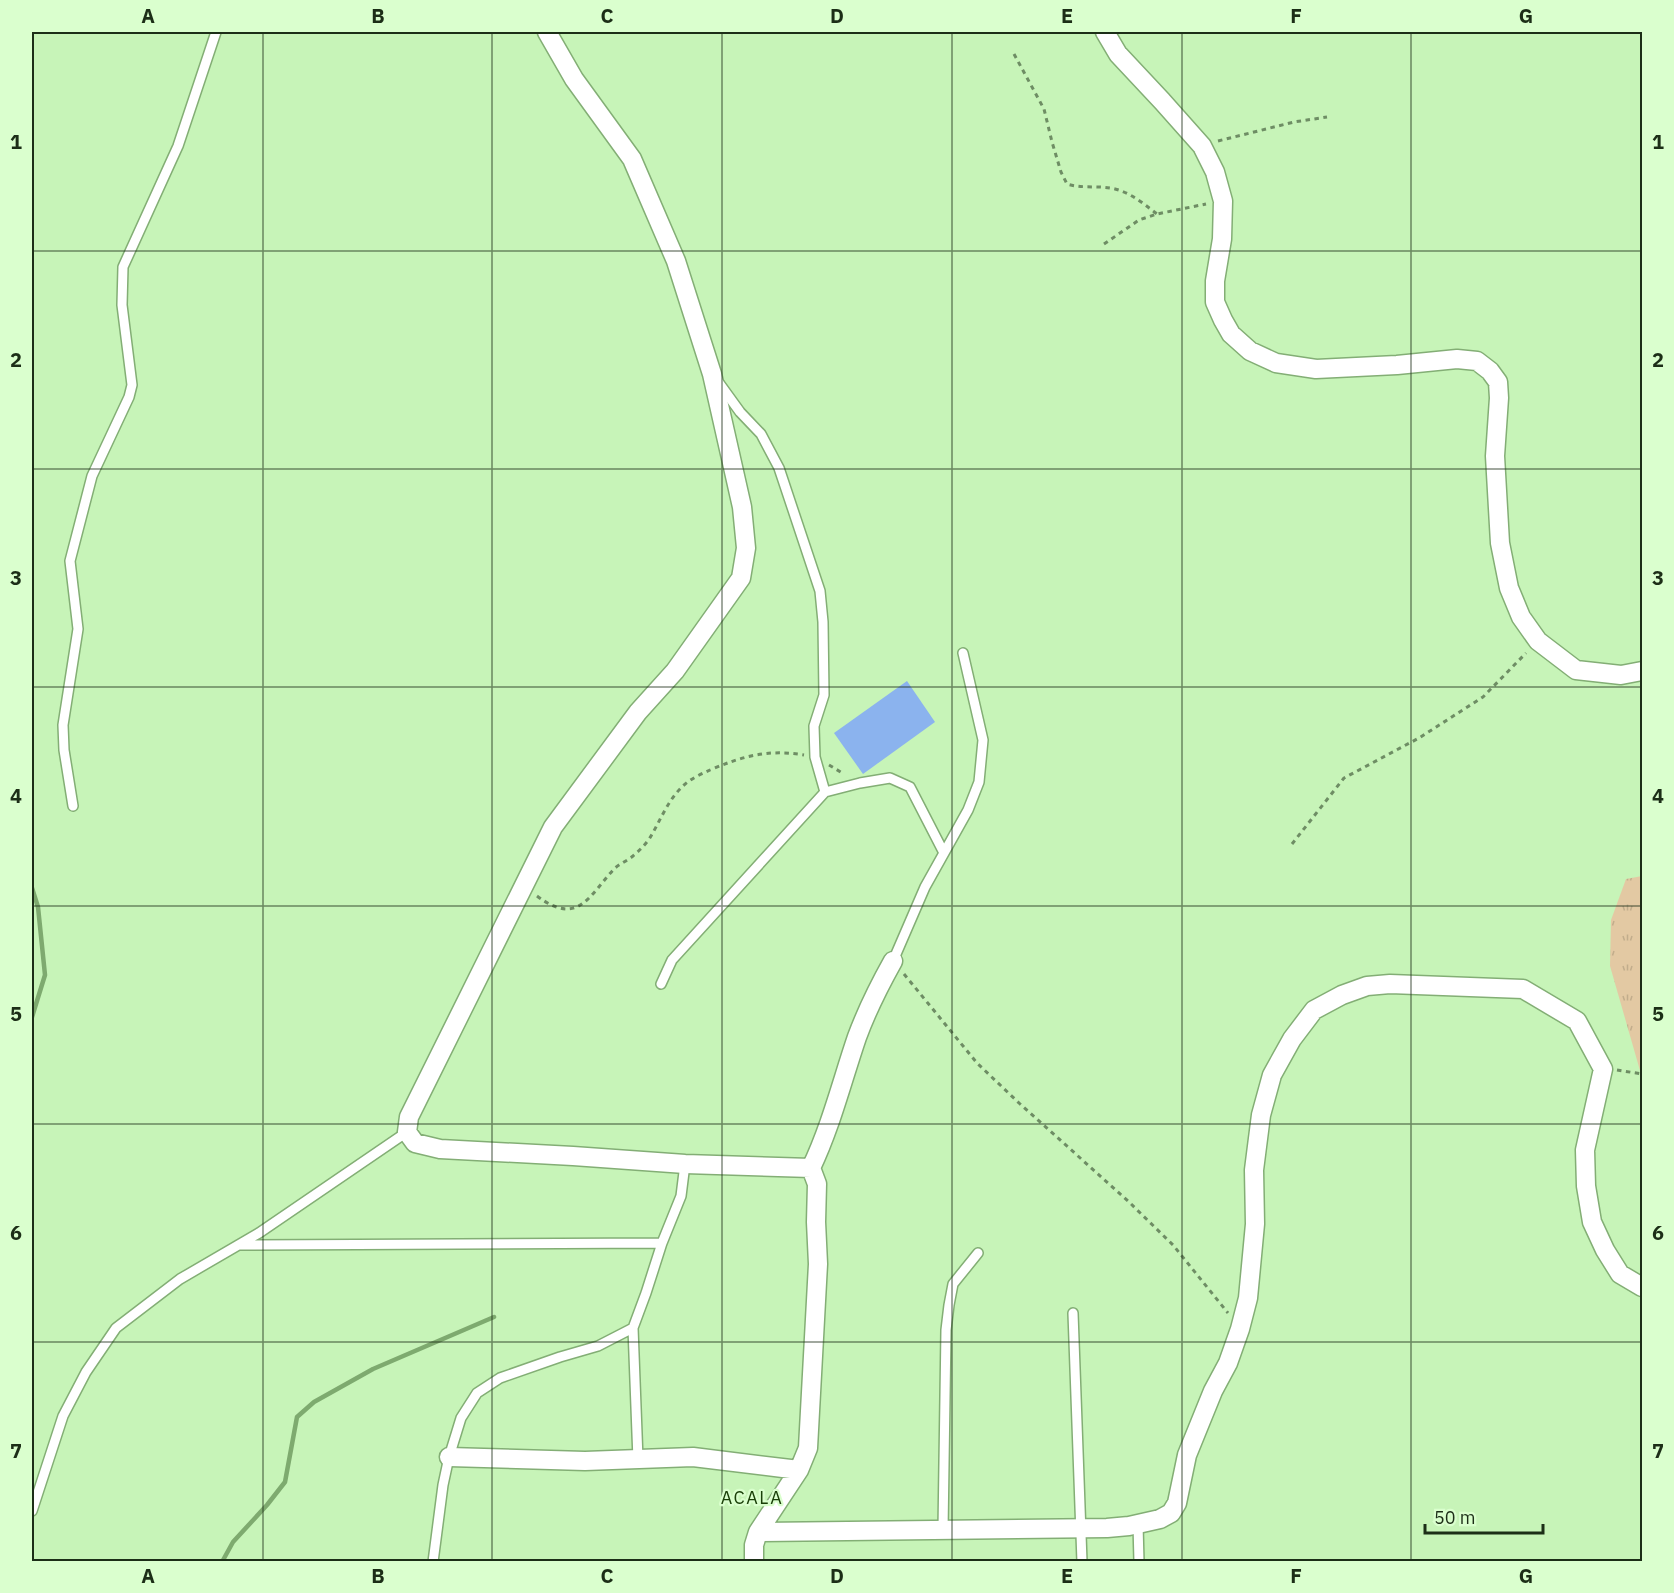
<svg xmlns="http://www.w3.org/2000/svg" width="1674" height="1593" viewBox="0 0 1674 1593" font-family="'IBM Plex Sans',sans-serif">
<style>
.grass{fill:url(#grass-tufts)}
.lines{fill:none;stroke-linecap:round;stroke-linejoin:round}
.stream{stroke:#7eaa6f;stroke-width:4.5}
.building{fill:#8bb3ee}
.lane-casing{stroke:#83ae75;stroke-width:12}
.street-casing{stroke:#83ae75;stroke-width:21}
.path{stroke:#6e8d64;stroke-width:3;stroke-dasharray:4.5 4.5;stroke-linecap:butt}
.lane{stroke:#fff;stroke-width:9}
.street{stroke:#fff;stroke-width:18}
.grid{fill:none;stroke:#1c2e17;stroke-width:1.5;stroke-opacity:0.55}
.labels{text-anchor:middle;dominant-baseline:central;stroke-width:4.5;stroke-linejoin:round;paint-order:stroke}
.quarter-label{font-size:18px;letter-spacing:1.5px;fill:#1a4009;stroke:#daffce}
.neatline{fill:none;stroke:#1c2e17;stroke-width:2}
.grid-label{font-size:20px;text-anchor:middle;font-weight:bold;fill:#1c2e17}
</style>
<defs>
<pattern id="grass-tufts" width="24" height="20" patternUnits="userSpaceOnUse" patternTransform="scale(1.5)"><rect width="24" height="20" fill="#e3c9a3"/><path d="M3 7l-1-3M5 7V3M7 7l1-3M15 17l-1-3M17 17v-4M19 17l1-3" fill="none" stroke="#c2ad8c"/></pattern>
</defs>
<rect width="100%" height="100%" fill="#c7f4b8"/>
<path class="grass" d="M 1642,876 L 1642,1074 L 1641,1074 L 1610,966 L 1611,920 L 1626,879 Z"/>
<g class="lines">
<path class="stream" d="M 32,888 L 38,907 L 45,975 L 32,1017
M 222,1562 L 233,1542 L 267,1505 L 285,1482 L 297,1417 L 314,1402 L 373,1369 L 494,1317"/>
</g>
<path class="building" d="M 907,681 L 935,722 L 863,774 L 834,733 Z"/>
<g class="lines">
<defs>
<path id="lane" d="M 719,383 L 740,412 L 761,434 L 779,468 L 820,591 L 823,622 L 824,695 L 814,726 L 815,757 L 825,792 L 860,783 L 890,778 L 910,787 L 944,853 L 925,887 L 893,961
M 73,806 L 64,750 L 63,725 L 78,629 L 70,561 L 92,476 L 129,397 L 132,385 L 122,305 L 123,267 L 178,146 L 216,32
M 944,853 L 968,810 L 979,782 L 983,740 L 963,653
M 661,984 L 672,960 L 825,792
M 241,1245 L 662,1243
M 1073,1313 L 1082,1562
M 633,1328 L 638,1460
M 32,1511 L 63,1416 L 86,1372 L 116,1328 L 180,1279 L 259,1233 L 407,1132
M 1138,1524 L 1139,1562
M 943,1530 L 946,1330 L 949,1305 L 953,1284 L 978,1253
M 433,1562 L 443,1485 L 449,1457 L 461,1418 L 477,1393 L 500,1378 L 560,1357 L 598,1346 L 633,1328 L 646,1293 L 662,1243 L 681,1196 L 685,1164"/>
<path id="street" d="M 547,32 L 574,79 L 632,159 L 676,261 L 712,374 L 742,507 L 746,548 L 741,578 L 675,671 L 638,712 L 553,827 L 409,1117 L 407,1132 L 415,1143 L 440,1149 L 573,1156 L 685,1164 L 811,1168
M 1105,32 L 1118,54 L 1162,101 L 1202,146 L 1215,172 L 1223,201 L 1222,239 L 1215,281 L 1215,302 L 1223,320 L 1231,334 L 1250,351 L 1276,363 L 1316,369 L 1397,365 L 1457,359 L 1477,361 L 1490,371 L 1498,382 L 1499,398 L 1495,456 L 1500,543 L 1509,588 L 1521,617 L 1538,641 L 1576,670 L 1621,675 L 1642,671
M 449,1457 L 585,1461 L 693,1457 L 799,1470
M 758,1532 L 799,1470 L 808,1448 L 818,1264 L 816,1222 L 817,1184 L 811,1168 C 831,1126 842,1081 857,1037 C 867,1010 879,986 893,961
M 754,1562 L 754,1545 L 758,1532 L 1107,1528 L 1129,1526 L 1160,1519 L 1171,1513 L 1177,1503 L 1187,1455 L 1213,1391 L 1228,1363 L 1240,1329 L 1248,1298 L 1255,1224 L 1254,1170 L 1261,1115 L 1272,1075 L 1292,1039 L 1314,1010 L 1342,995 L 1367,986 L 1390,984 L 1523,989 L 1577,1021 L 1603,1069 L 1585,1150 L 1586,1186 L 1592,1222 L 1605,1250 L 1620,1274 L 1642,1287"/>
</defs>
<use href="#lane" class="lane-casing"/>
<use href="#street" class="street-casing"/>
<path class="path" d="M 1014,54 L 1044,109 L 1052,142 L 1061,172 L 1067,184 C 1083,189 1099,185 1115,189 C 1131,193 1144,204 1157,214
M 1218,141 L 1294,122 L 1327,117
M 1104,244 L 1139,220 L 1157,214 L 1206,204
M 829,765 L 844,774
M 1292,844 L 1344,778 L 1419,738 L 1483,697 L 1526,653
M 537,896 C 578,927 589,896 614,869 C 619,864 627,861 633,856 C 639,851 647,843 651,836 C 661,819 668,800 683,786 C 690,779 701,774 710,770 C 743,756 768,749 804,755
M 904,974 L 977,1063 L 1019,1103 L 1128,1201 L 1173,1245 L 1228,1313
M 1617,1070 L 1642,1074"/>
<use href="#lane" class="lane"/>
<use href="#street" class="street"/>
</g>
<path class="grid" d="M 263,32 L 263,1562M 492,32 L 492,1562M 722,32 L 722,1562M 952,32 L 952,1562M 1182,32 L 1182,1562M 1411,32 L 1411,1562M 32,251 L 1642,251M 32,469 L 1642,469M 32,687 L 1642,687M 32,906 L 1642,906M 32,1124 L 1642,1124M 32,1342 L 1642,1342"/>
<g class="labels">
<g class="quarter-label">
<text x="752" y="1497">ACALA</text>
</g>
</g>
<rect width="1674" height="1593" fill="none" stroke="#daffce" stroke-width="66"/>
<path d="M1425 1524v9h118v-9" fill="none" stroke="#1c2e17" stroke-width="3"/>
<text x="1434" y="1524" font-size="18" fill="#1c2e17" stroke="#daffce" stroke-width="4.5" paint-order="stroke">50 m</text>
<rect x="33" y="33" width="1608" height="1527" class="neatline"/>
<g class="grid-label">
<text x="148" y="23">A</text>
<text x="378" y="23">B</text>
<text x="607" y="23">C</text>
<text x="837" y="23">D</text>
<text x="1067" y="23">E</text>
<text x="1296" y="23">F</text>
<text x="1526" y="23">G</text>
<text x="16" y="149">1</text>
<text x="1658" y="149">1</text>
<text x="16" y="367">2</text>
<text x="1658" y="367">2</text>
<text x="16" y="585">3</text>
<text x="1658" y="585">3</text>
<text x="16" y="803">4</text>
<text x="1658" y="803">4</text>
<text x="16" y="1021">5</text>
<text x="1658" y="1021">5</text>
<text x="16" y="1240">6</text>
<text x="1658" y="1240">6</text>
<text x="16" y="1458">7</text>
<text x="1658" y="1458">7</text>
<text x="148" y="1583">A</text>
<text x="378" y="1583">B</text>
<text x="607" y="1583">C</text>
<text x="837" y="1583">D</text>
<text x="1067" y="1583">E</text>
<text x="1296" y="1583">F</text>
<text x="1526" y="1583">G</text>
</g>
</svg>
